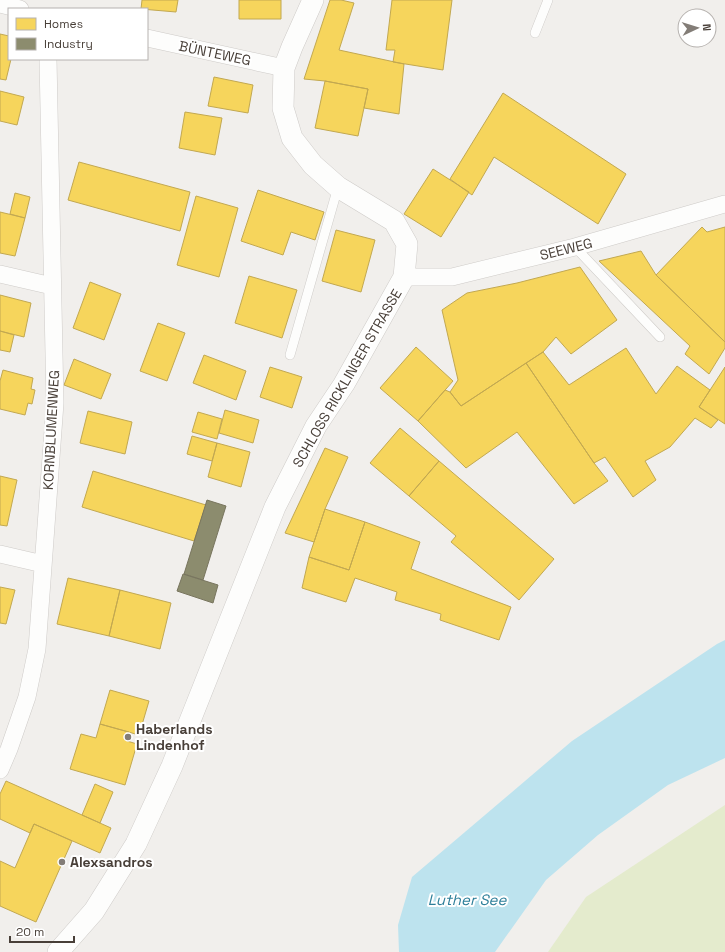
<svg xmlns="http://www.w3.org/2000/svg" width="725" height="952" viewBox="0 0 725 952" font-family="'Space Grotesk',sans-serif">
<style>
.green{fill:#e4ebcd}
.water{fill:#bde3ee}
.homes{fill:#f6d55c;stroke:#c2a851}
.industry{fill:#8c8c6e;stroke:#78755e}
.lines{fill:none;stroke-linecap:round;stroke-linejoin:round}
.service-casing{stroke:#cecbc8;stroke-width:10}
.minor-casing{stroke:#cecbc8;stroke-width:18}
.tertiary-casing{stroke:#cecbc8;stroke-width:22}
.service{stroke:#fdfdfc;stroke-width:9}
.minor{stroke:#fdfdfc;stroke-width:17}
.tertiary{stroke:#fdfdfc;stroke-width:21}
.poi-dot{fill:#837d77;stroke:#fff;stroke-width:1.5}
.labels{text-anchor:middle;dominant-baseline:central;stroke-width:4;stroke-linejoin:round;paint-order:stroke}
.street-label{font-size:14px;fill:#483f38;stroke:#fff}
.poi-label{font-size:14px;font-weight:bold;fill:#483f38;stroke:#fff;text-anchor:start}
.water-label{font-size:15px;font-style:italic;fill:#2d7f9a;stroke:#fff}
</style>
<rect width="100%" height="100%" fill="#f1efec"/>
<path class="green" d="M 725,805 L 725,952 L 548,952 L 586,897 Z"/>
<path class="water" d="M 725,640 L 725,758 L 668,785 L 598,835 L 546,880 L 495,952 L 399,952 L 398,925 L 412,877 L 572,741 L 717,644 Z"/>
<path class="homes" d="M 142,0 L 178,0 L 176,12 L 141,9 Z
M 239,0 L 281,0 L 281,19 L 239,19 Z
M 330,0 L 341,0 L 354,3 L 339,50 L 404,64 L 399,114 L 364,108 L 368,89 L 325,81 L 304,79 Z
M 392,0 L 452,0 L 443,70 L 393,62 L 395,50 L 386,50 Z
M 0,34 L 9,36 L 9,59 L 11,59 L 6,80 L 0,79 Z
M 214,77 L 253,85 L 248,113 L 208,106 Z
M 325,81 L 368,89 L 358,136 L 315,128 Z
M 0,91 L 24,97 L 17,125 L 0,121 Z
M 503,93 L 626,174 L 598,224 L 494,157 L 472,195 L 450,179 Z
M 185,112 L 222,118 L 215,155 L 179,148 Z
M 79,162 L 190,192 L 180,231 L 68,200 Z
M 433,169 L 469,192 L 441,237 L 404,214 Z
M 258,190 L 324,212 L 315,240 L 291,232 L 283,255 L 241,241 Z
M 15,193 L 30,197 L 25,218 L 10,214 Z
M 196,196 L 238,208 L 219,277 L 177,265 Z
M 0,212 L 25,218 L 15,256 L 0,253 Z
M 702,227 L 707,232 L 725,227 L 725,342 L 656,275 Z
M 336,230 L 375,240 L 361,292 L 322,281 Z
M 641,251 L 656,275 L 725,342 L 725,348 L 709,374 L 685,354 L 690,346 L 599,261 Z
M 580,267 L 617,320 L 571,354 L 556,337 L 543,352 L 461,406 L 450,392 L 458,380 L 442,310 L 467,293 L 517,283 Z
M 249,276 L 297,290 L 282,338 L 235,323 Z
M 90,282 L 121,294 L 104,340 L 73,328 Z
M 0,295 L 31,303 L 24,337 L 0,331 Z
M 158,323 L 185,333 L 167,381 L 140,371 Z
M 0,331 L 14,335 L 10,352 L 0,350 Z
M 416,347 L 453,381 L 418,421 L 380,388 Z
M 626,348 L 656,394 L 677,366 L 710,390 L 699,407 L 718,420 L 711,428 L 695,418 L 670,447 L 645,461 L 656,480 L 633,497 L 605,457 L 594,463 L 526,363 L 543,352 L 569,385 Z
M 204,355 L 246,371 L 236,400 L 193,383 Z
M 74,359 L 111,374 L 101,399 L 64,385 Z
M 526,363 L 594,463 L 608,481 L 574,504 L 517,432 L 466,468 L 418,421 L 445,390 L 450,392 L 461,406 Z
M 270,367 L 302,377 L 292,408 L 260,397 Z
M 725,367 L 725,424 L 699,407 Z
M 3,370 L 33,378 L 31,389 L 35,390 L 32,404 L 28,403 L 25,415 L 0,409 L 0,381 Z
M 225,410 L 259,420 L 253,443 L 219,433 Z
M 88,411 L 132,422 L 125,454 L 80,443 Z
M 198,412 L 222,419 L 217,439 L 192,432 Z
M 400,428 L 439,461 L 409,496 L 370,463 Z
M 192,436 L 217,443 L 212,461 L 187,454 Z
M 217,443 L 250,452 L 241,487 L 208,477 Z
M 325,448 L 348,457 L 325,509 L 314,542 L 285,533 Z
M 439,461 L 554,559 L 519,600 L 451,542 L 456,536 L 409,496 Z
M 93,471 L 206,505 L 194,541 L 82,507 Z
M 0,476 L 17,480 L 7,526 L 0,525 Z
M 325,509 L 365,522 L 349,570 L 309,557 Z
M 365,522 L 420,542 L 411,569 L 511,607 L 499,640 L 440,620 L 441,614 L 395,600 L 397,592 L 355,578 L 346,602 L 302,588 L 309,557 L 349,570 Z
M 68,578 L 120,590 L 109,636 L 57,624 Z
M 0,587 L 15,590 L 6,624 L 0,623 Z
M 120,590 L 171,603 L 160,649 L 109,636 Z
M 110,690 L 149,701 L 139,735 L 100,724 Z
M 100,724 L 129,732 L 127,741 L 137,744 L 125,785 L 70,769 L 81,734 L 96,738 Z
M 6,781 L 111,828 L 100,853 L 34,824 L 30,833 L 0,819 L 0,794 Z
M 95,784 L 113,792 L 100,823 L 82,815 Z
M 34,824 L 72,841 L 36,922 L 0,906 L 0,861 L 15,868 Z"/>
<path class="industry" d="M 207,500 L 226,506 L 203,580 L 184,574 Z
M 183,574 L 218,585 L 213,603 L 177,591 Z"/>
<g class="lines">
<defs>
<path id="service" d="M 535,33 L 548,0
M 575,247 L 660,337
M 290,355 L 338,187"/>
<path id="minor" d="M 0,4 L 20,9
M 147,38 L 284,68
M 0,274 L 52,286
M 404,277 L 452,277 L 575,247 L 725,204
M 0,554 L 43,564
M 0,770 L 9,749 L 27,697 L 37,649 L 55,403 L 48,59"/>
<path id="tertiary" d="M 58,952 L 94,911 L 136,844 L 172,766 L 275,507 L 316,426 L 344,384 L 404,277 L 407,244 L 394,221 L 338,187 L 313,165 L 292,138 L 283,108 L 284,68 L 292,47 L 313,0"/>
</defs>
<use href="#service" class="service-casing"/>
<use href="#minor" class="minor-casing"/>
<use href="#tertiary" class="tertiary-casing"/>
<use href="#service" class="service"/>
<use href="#minor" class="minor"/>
<use href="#tertiary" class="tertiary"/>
</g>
<g class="poi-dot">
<circle cx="128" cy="737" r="4"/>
<circle cx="62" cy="862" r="4"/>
</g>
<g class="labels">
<g class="street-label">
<text transform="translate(215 53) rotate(12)">BÜNTEWEG</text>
<text transform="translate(566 249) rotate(-14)">SEEWEG</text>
<text transform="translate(347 378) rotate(-60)">SCHLOSS RICKLINGER STRASSE</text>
<text transform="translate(51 430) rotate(-87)">KORNBLUMENWEG</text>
</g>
<g class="poi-label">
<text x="136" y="729">Haberlands<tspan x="136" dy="16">Lindenhof</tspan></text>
<text x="70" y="862">Alexsandros</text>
</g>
<g class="water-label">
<text x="467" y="899">Luther See</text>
</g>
</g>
<rect x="8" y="8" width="140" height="52" fill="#ffffff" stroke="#b6b2af"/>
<rect x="16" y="18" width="20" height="12" fill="#f6d55c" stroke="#b6b2af"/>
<text x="44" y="28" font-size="12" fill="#483f38">Homes</text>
<rect x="16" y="38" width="20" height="12" fill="#8c8c6e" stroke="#b6b2af"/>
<text x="44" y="48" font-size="12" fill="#483f38">Industry</text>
<g transform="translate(697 28) rotate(86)"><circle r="19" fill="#ffffff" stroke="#b6b2af"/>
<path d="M0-3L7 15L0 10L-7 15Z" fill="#837d77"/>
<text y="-6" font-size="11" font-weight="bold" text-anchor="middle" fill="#483f38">N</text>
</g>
<path d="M10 936v6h64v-6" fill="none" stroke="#483f38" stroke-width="2"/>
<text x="16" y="936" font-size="12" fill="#483f38" stroke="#ffffff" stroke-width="3" paint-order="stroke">20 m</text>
</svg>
